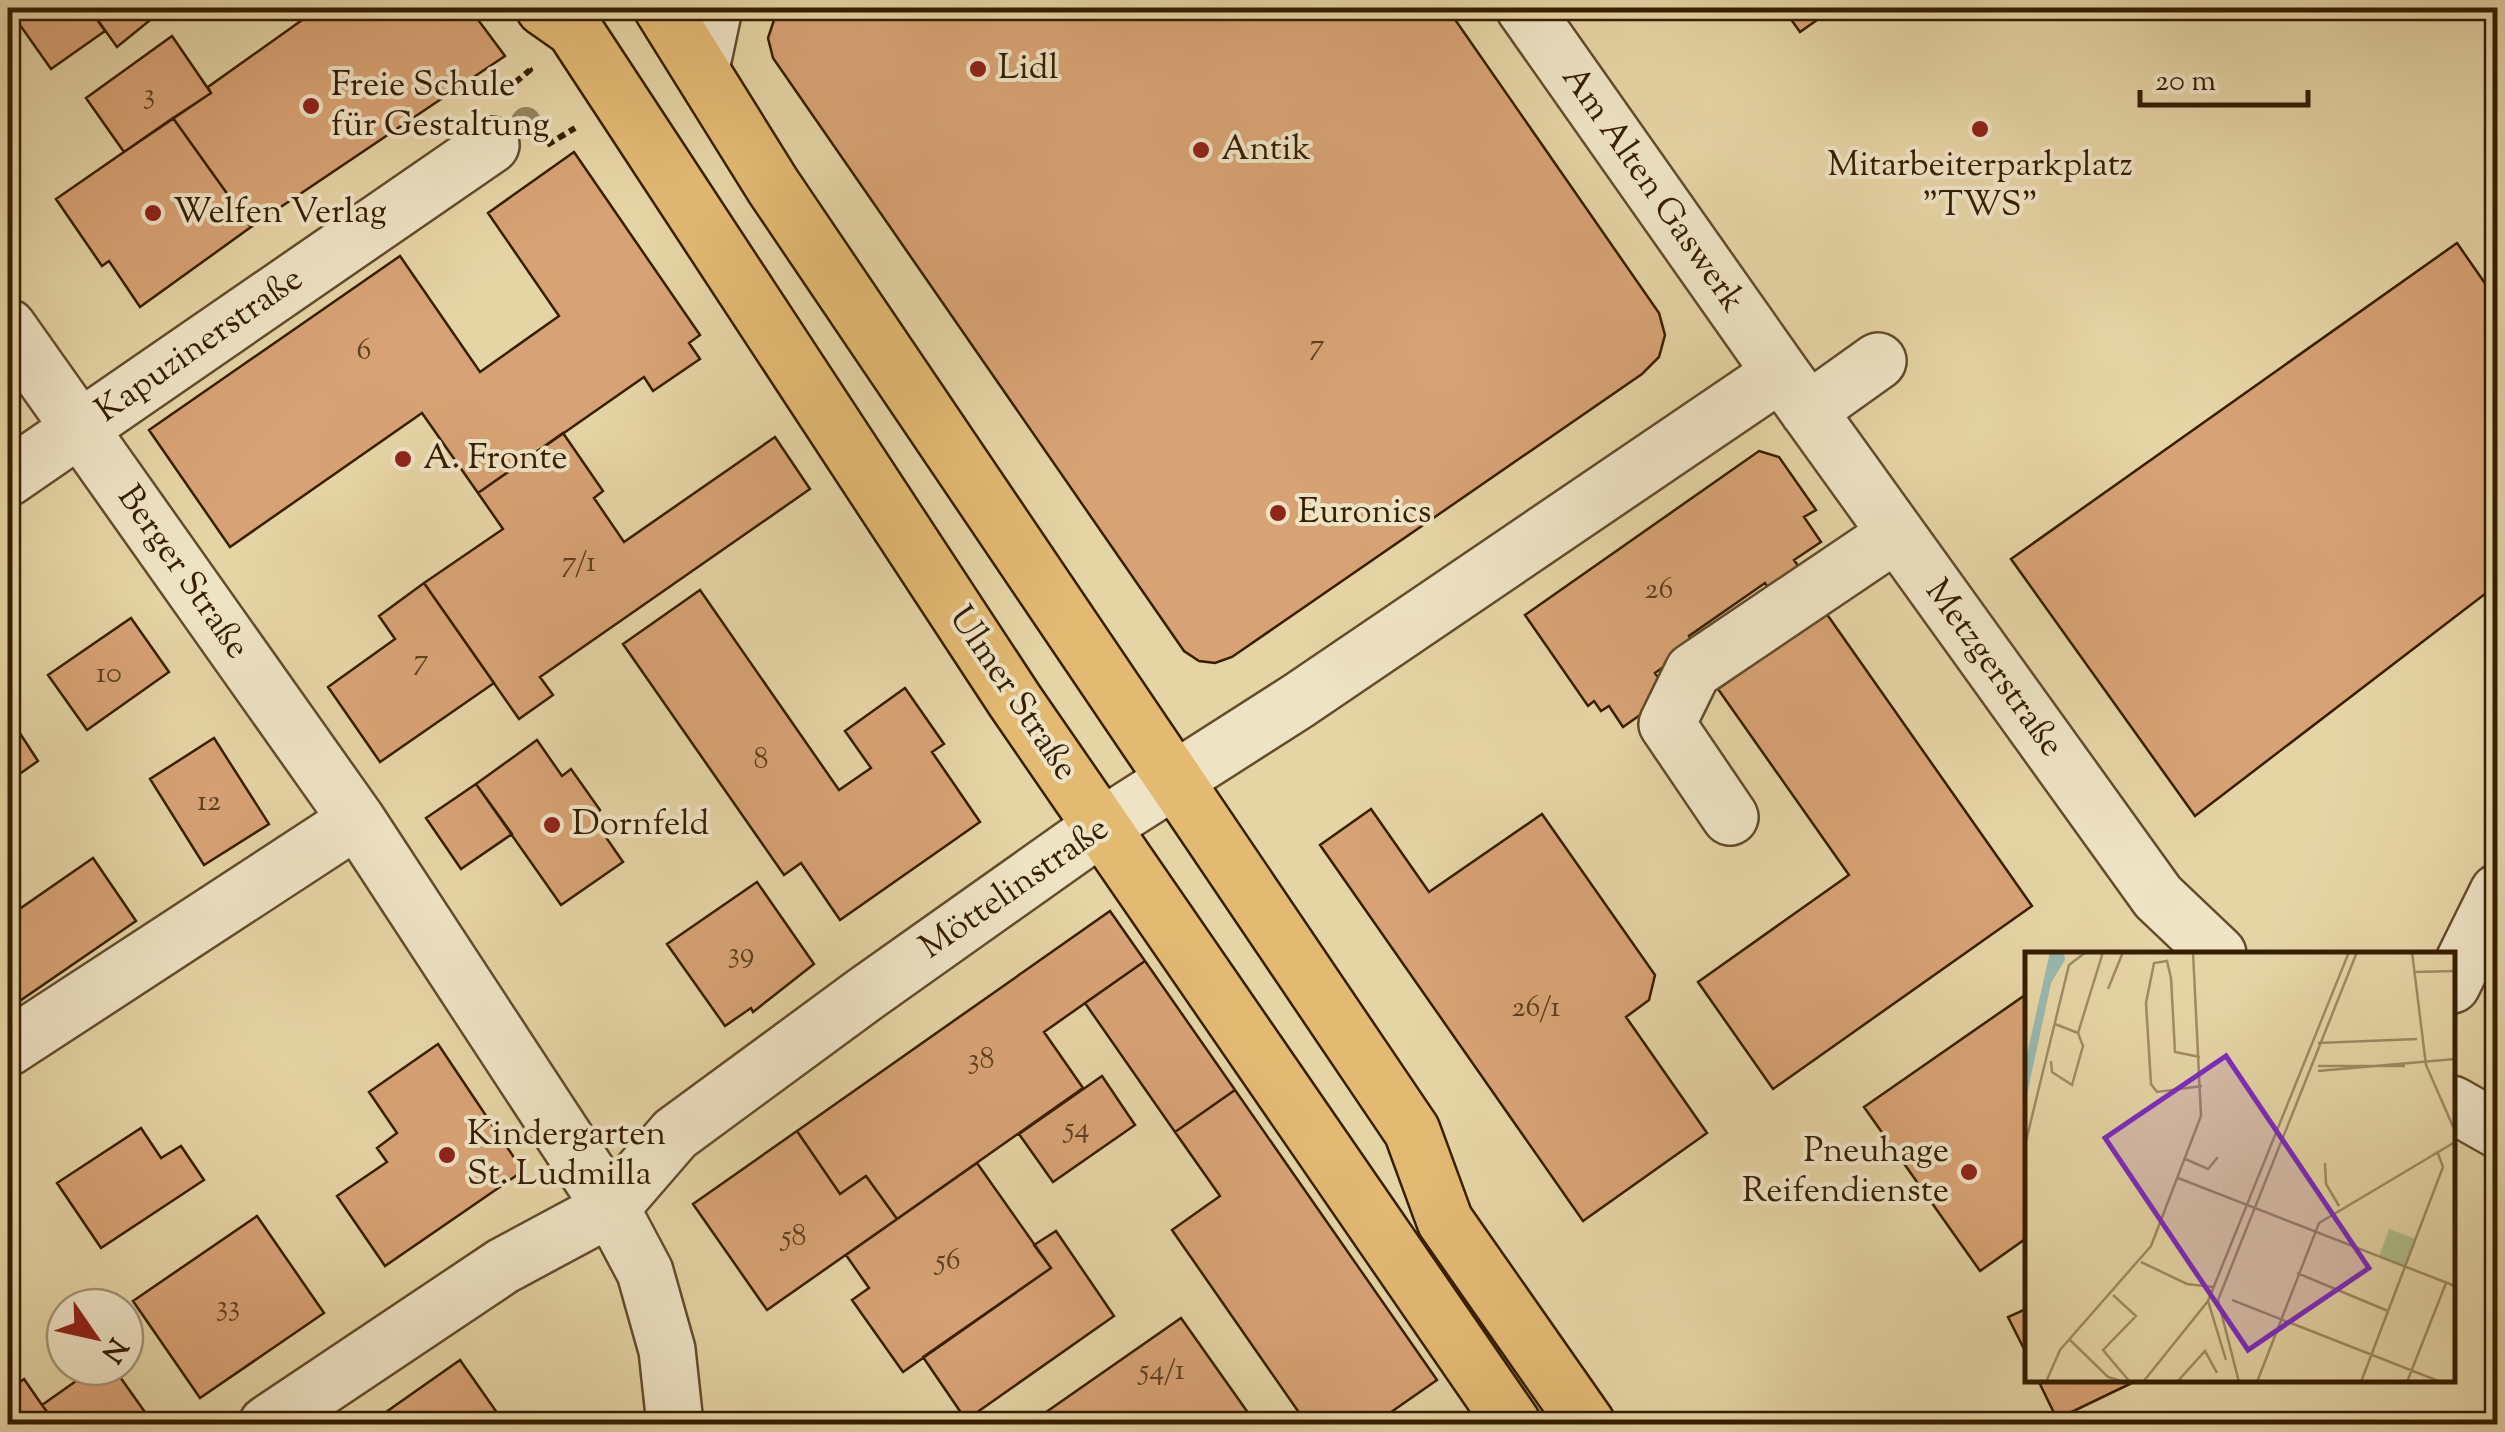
<svg xmlns="http://www.w3.org/2000/svg" width="2505" height="1432" viewBox="0 0 2505 1432" font-family="'Sorts Mill Goudy',serif">
<style>
.building{fill:#d8a374;stroke:#361e01;stroke-width:2.5}
.lines{fill:none;stroke-linecap:round;stroke-linejoin:round}
.minor-casing{stroke:#624c2a;stroke-width:60}
.major-casing{stroke:#361e01;stroke-width:60}
.path{stroke:#361e01;stroke-width:6;stroke-dasharray:8 5;stroke-linecap:butt}
.minor{stroke:#eee3c4;stroke-width:55}
.major{stroke:#e2ba72;stroke-width:55}
.tree{fill:#95865e}
.poi-dot{fill:#8f2418;stroke:#eee3c4;stroke-width:4}
.labels{text-anchor:middle;dominant-baseline:central;stroke-width:8;stroke-linejoin:round;paint-order:stroke}
.number-label{font-size:30px;fill:#5e3f1e}
.poi-label{font-size:35px;fill:#361e01;stroke:#eee3c4;text-anchor:start}
.street-label{font-size:35px;fill:#361e01;stroke:#eee3c4}
.inset-road{fill:none;stroke:#9f8b63;stroke-width:2.5}
.view{fill:#7b2cbf;fill-opacity:0.15;stroke:#7b2cbf;stroke-width:5}
.inset-edge{fill:none;stroke:#361e01;stroke-width:5}
</style>
<rect width="100%" height="100%" fill="#e5d4a4"/>
<filter id="stains"><feTurbulence type="fractalNoise" baseFrequency=".002" numOctaves="4"/><feColorMatrix values="0 0 0 0 .2 0 0 0 0 .09 0 0 0 0 .02 0 0 0 .5 -.17"/></filter>
<radialGradient id="worn" r=".72"><stop offset=".6" stop-color="#630" stop-opacity="0"/><stop offset="1" stop-color="#630" stop-opacity=".3"/></radialGradient>
<path class="building" d="M 8,8 L 89,8 L 105,31 L 51,69 Z
M 89,8 L 165,8 L 117,47 Z
M 319,8 L 459,8 L 473,13 L 505,56 L 251,227 L 173,118 L 211,93 L 208,87 Z
M 784,8 L 1447,8 L 1659,313 L 1665,335 L 1659,357 L 1642,374 L 1232,657 L 1215,663 L 1199,661 L 1184,651 L 773,58 L 768,38 L 775,17 Z
M 1783,8 L 1834,8 L 1800,32 Z
M 172,36 L 211,93 L 124,152 L 86,98 Z
M 173,118 L 251,227 L 140,307 L 109,261 L 102,266 L 56,199 Z
M 574,152 L 700,335 L 689,343 L 700,359 L 653,391 L 644,377 L 478,493 L 422,413 L 230,547 L 149,430 L 400,256 L 480,372 L 559,316 L 488,213 Z
M 2457,243 L 2498,302 L 2498,584 L 2195,816 L 2011,559 Z
M 563,433 L 603,491 L 594,498 L 624,542 L 775,437 L 810,489 L 540,677 L 553,695 L 519,719 L 424,583 L 503,529 L 478,493 Z
M 1759,451 L 1779,457 L 1816,510 L 1804,517 L 1821,542 L 1794,560 L 1804,574 L 1773,596 L 1765,583 L 1689,636 L 1694,645 L 1655,673 L 1670,694 L 1623,727 L 1609,706 L 1601,711 L 1594,701 L 1588,706 L 1525,615 Z
M 424,583 L 494,683 L 380,762 L 328,687 L 395,639 L 379,616 Z
M 700,590 L 839,790 L 871,768 L 845,731 L 905,688 L 944,744 L 932,752 L 980,822 L 840,920 L 801,863 L 784,875 L 623,644 Z
M 1826,613 L 2032,906 L 1773,1089 L 1698,982 L 1849,875 L 1718,689 Z
M 131,618 L 169,672 L 87,730 L 48,675 Z
M 8,715 L 38,761 L 8,782 Z
M 214,738 L 269,824 L 204,865 L 150,779 Z
M 537,740 L 562,776 L 571,769 L 600,810 L 592,817 L 623,862 L 561,905 L 476,784 Z
M 476,784 L 512,834 L 461,869 L 426,818 Z
M 1371,809 L 1429,892 L 1542,814 L 1655,975 L 1649,1000 L 1626,1017 L 1707,1133 L 1583,1221 L 1320,845 Z
M 93,858 L 136,921 L 8,1009 L 8,917 Z
M 757,882 L 814,964 L 753,1012 L 751,1008 L 725,1026 L 667,944 Z
M 1110,911 L 1145,961 L 1044,1032 L 1083,1088 L 897,1219 L 866,1176 L 840,1194 L 797,1131 Z
M 1145,961 L 1235,1090 L 1175,1132 L 1085,1003 Z
M 2028,993 L 2028,1237 L 1980,1271 L 1864,1107 Z
M 438,1044 L 523,1171 L 385,1266 L 337,1196 L 387,1162 L 377,1148 L 397,1133 L 369,1092 Z
M 1102,1076 L 1135,1125 L 1053,1182 L 1019,1134 Z
M 1235,1090 L 1437,1380 L 1374,1424 L 1307,1424 L 1172,1230 L 1220,1196 L 1175,1132 Z
M 141,1128 L 161,1158 L 181,1146 L 204,1180 L 101,1248 L 57,1183 Z
M 797,1131 L 840,1194 L 866,1176 L 897,1219 L 767,1310 L 693,1204 Z
M 977,1163 L 1051,1268 L 903,1372 L 852,1300 L 869,1288 L 846,1255 Z
M 257,1216 L 324,1313 L 200,1398 L 133,1301 Z
M 1056,1231 L 1114,1316 L 966,1420 L 923,1357 L 1051,1268 L 1034,1245 Z
M 2028,1308 L 2028,1357 L 2008,1317 Z
M 1181,1318 L 1256,1424 L 1029,1424 Z
M 460,1360 L 505,1424 L 369,1424 Z
M 96,1367 L 113,1367 L 152,1422 L 56,1424 L 42,1405 Z
M 24,1379 L 42,1405 L 56,1424 L 8,1424 L 8,1391 Z
M 2038,1380 L 2138,1380 L 2057,1419 Z"/>
<g class="lines">
<defs>
<path id="minor" d="M 1524,8 L 1781,373 L 2158,897 L 2218,954
M 701,69 L 714,8
M 8,327 L 357,820 L 611,1208 L 645,1272 L 667,1350 L 675,1424
M 1808,411 L 1878,361
M 8,478 L 491,145
M 1730,817 L 1667,724 L 1693,671 L 1896,534
M 2452,985 L 2498,892
M 8,1048 L 357,820
M 2452,1104 L 2498,1130
M 267,1424 L 503,1266 L 611,1208 L 675,1134 L 864,995 L 1101,827 L 1298,701 L 1781,373"/>
<path id="major" d="M 544,8 L 574,29 L 1015,701 L 1513,1424
M 662,8 L 773,186 L 1412,1131 L 1445,1221 L 1587,1424"/>
</defs>
<use href="#minor" class="minor-casing"/>
<use href="#major" class="major-casing"/>
<path class="path" d="M 505,91 L 530,70 L 527,66
M 547,145 L 575,128"/>
<use href="#minor" class="minor"/>
<use href="#major" class="major"/>
</g>
<circle class="tree" cx="526" cy="122" r="15"/>
<g class="poi-dot">
<circle cx="978" cy="69" r="10"/>
<circle cx="311" cy="106" r="10"/>
<circle cx="1980" cy="129" r="10"/>
<circle cx="1201" cy="150" r="10"/>
<circle cx="153" cy="213" r="10"/>
<circle cx="403" cy="459" r="10"/>
<circle cx="1278" cy="513" r="10"/>
<circle cx="552" cy="825" r="10"/>
<circle cx="447" cy="1155" r="10"/>
<circle cx="1969" cy="1172" r="10"/>
</g>
<g class="labels">
<g class="number-label">
<text x="149" y="95">3</text>
<text x="1317" y="346">7</text>
<text x="364" y="351">6</text>
<text x="579" y="563">7/1</text>
<text x="1659" y="590">26</text>
<text x="421" y="661">7</text>
<text x="109" y="674">10</text>
<text x="761" y="760">8</text>
<text x="209" y="802">12</text>
<text x="741" y="954">39</text>
<text x="1536" y="1008">26/1</text>
<text x="981" y="1060">38</text>
<text x="1077" y="1129">54</text>
<text x="794" y="1237">58</text>
<text x="948" y="1261">56</text>
<text x="228" y="1307">33</text>
<text x="1162" y="1371">54/1</text>
</g>
<g class="poi-label">
<text x="998" y="69">Lidl</text>
<text x="331" y="86">Freie Schule<tspan x="331" dy="40">für Gestaltung</tspan></text>
<text x="1221" y="150">Antik</text>
<text x="1980" y="166" text-anchor="middle">Mitarbeiterparkplatz<tspan x="1980" dy="40">"TWS"</tspan></text>
<text x="173" y="213">Welfen Verlag</text>
<text x="423" y="459">A. Fronte</text>
<text x="1298" y="513">Euronics</text>
<text x="572" y="825">Dornfeld</text>
<text x="467" y="1135">Kindergarten<tspan x="467" dy="40">St. Ludmilla</tspan></text>
<text x="1949" y="1152" text-anchor="end">Pneuhage<tspan x="1949" dy="40">Reifendienste</tspan></text>
</g>
<g class="street-label">
<text transform="translate(1652 190) rotate(55)">Am Alten Gaswerk</text>
<text transform="translate(200 346) rotate(-35)">Kapuzinerstraße</text>
<text transform="translate(182 573) rotate(55)">Berger Straße</text>
<text transform="translate(1993 669) rotate(54)">Metzgerstraße</text>
<text transform="translate(1012 694) rotate(56)">Ulmer Straße</text>
<text transform="translate(1015 889) rotate(-35)">Möttelinstraße</text>
</g>
</g>
<g transform="translate(2025 952)">
<rect width="430" height="430" fill="#e5d4a4"/>
<path d="M 364,277 L 391,287 L 380,315 L 354,305 Z" fill="#aebe8b"/>
<path d="M 25,0 L 39,0 L 40,8 L 26,31 L 0,152 L 0,111 Z" fill="#98b7ae"/>
<path class="inset-road" d="M 387,0 L 401,113 L 430,179M 390,20 L 430,19M 83,37 L 98,0M 30,72 L 53,81 L 78,0M 293,91 L 392,87M 175,105 L 150,100 L 146,26 L 142,9 L 129,11 L 121,51 L 126,132 L 132,140 L 177,134M 26,109 L 27,120 L 47,133 L 58,94 L 53,81M 293,114 L 380,114M 293,119 L 430,107M 0,193 L 44,13 L 61,0M 160,207 L 183,217 L 193,205M 300,211 L 301,232 L 314,254M 153,226 L 430,334M 116,310 L 162,332 L 188,335M 272,321 L 363,359M 88,343 L 111,364 L 78,398 L 105,430M 207,348 L 416,430M 183,349 L 201,408M 45,388 L 83,425 L 99,430M 21,430 L 35,398 L 126,294 L 176,164 L 168,0M 118,430 L 183,349 L 324,0M 152,430 L 180,399 L 192,421M 214,430 L 193,348 L 332,0M 232,430 L 294,271 L 430,190M 336,430 L 418,215 L 412,199M 382,430 L 421,331"/>
<path class="view" d="M 201,104 L 344,316 L 223,398 L 80,186 Z"/>
<rect width="430" height="430" class="inset-edge"/>
</g>
<rect width="2505" height="1432" fill="none" stroke="#e5d4a4" stroke-width="40"/>
<rect x="10" y="10" width="2485" height="1412" fill="none" stroke="#361e01" stroke-width="5"/>
<rect x="20" y="20" width="2465" height="1392" fill="none" stroke="#361e01" stroke-width="2.5"/>
<g transform="translate(95 1337) rotate(124)"><circle r="48" fill="#eee3c4" stroke="#a49476" stroke-width="2.5"/>
<path d="M0-8L18 38L0 25L-18 38Z" fill="#8f2418"/>
<text y="-15" font-size="28" font-weight="bold" text-anchor="middle" fill="#361e01">N</text>
</g>
<path d="M2140 90v15h168v-15" fill="none" stroke="#361e01" stroke-width="5"/>
<text x="2155" y="90" font-size="30" fill="#361e01" stroke="#eee3c4" stroke-width="8" paint-order="stroke">20 m</text>
<rect width="100%" height="100%" filter="url(#stains)"/>
<rect width="100%" height="100%" fill="url(#worn)"/>
</svg>
